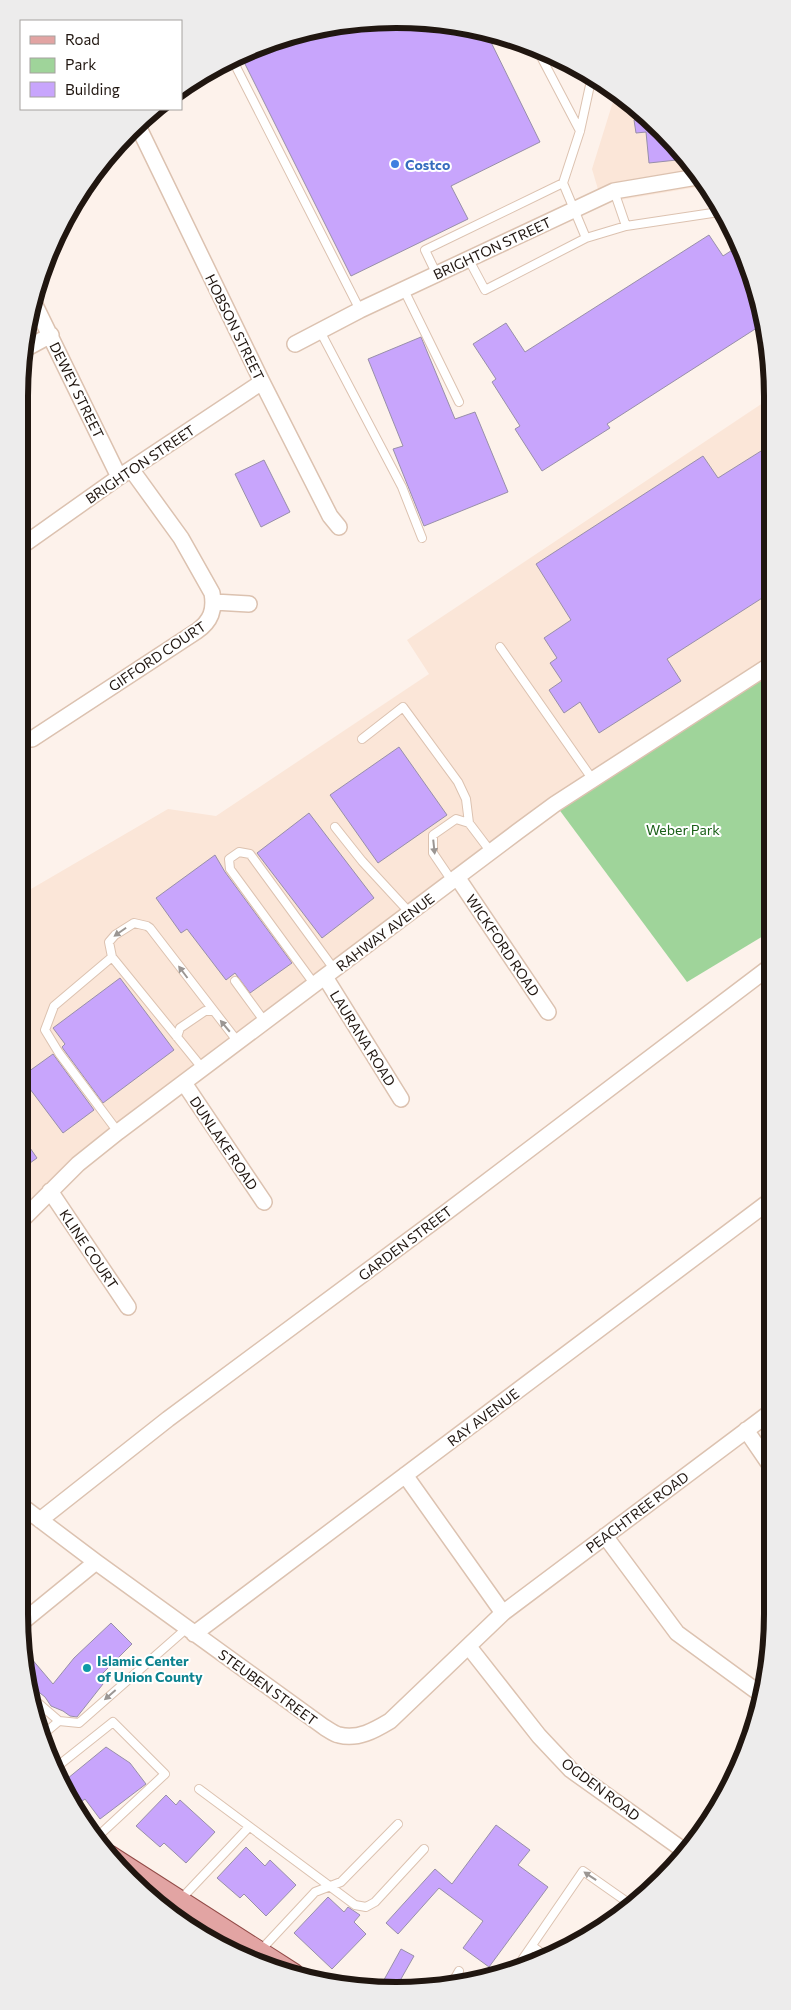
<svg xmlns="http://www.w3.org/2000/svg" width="791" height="2010" viewBox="0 0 791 2010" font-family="Commissioner,sans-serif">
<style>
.built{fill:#fbe6d8}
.green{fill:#9fd49a}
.building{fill:#c8a5fc;stroke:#988fa9}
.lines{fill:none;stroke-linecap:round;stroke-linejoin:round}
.lane-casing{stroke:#dcc2b0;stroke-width:10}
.street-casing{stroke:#dcc2b0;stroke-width:18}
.primary-casing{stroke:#924b47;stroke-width:26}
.lane{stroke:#fff;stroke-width:8}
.street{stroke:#fff;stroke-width:15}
.primary{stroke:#e2a4a3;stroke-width:24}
.oneway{fill:#9b9693}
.shop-dot{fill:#3f7fe0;stroke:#fff;stroke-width:2}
.culture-dot{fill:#0f9aa8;stroke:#fff;stroke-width:2}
.labels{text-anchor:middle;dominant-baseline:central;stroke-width:4;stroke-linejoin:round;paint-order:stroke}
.shop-label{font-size:14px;font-weight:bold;fill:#366cbe;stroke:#fff;text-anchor:start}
.street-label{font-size:14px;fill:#201610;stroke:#fff}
.park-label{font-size:14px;fill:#1b6119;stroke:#fff}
.culture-label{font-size:14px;font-weight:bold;fill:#0d838f;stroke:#fff;text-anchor:start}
.rim{fill:none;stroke:#201610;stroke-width:6}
</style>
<rect width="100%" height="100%" fill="#fdf2eb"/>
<path class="built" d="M 616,92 L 679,147 L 703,186 L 602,203 L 592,169 Z
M 769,399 L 770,680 L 555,804 L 60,1175 L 19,1231 L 19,896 L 168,809 L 216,816 L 429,674 L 407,640 Z"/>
<path class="green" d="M 770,673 L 770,932 L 687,982 L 555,804 Z"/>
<path class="building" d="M 371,20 L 444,22 L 486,32 L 540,142 L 451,186 L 468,219 L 351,276 L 240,54 L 298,32 Z
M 644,117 L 679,147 L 686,159 L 649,163 L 646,132 L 636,133 L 634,120 L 644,119 Z
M 709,235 L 723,256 L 740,245 L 743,251 L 763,324 L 607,424 L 610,428 L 542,471 L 515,429 L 520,426 L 492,382 L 496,379 L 473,344 L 506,323 L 525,352 Z
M 421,337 L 455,419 L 475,412 L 508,492 L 424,526 L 393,449 L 403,446 L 368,359 Z
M 769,446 L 770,593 L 667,659 L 681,681 L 599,733 L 580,702 L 564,713 L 549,690 L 562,681 L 550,663 L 557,658 L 544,638 L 571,620 L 536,564 L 703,456 L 718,478 Z
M 264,460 L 290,512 L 261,527 L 235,474 Z
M 399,747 L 447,815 L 378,863 L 330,795 Z
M 309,813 L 374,898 L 322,938 L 257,853 Z
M 215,855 L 225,872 L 292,963 L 250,993 L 235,973 L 226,980 L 187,929 L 181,933 L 156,898 Z
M 120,978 L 174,1050 L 103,1103 L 64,1050 L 62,1047 L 65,1044 L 53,1028 Z
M 53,1054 L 94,1110 L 63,1133 L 21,1077 Z
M 19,1132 L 37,1158 L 19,1171 Z
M 111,1623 L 132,1644 L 98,1678 L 103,1684 L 77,1717 L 70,1716 L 63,1711 L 51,1706 L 45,1697 L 31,1686 L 25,1651 L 53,1684 L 74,1658 Z
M 106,1747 L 130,1763 L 146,1784 L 100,1819 L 85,1799 L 78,1804 L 62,1783 Z
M 166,1795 L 176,1805 L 180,1800 L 215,1832 L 186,1863 L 164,1843 L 160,1847 L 136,1826 Z
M 496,1825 L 530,1850 L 518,1865 L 548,1887 L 489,1967 L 463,1948 L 483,1921 L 439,1888 L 398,1934 L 386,1923 L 435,1869 L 452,1884 Z
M 246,1847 L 265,1866 L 270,1860 L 296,1885 L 266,1916 L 244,1894 L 240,1898 L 217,1878 Z
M 328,1897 L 344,1912 L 348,1907 L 360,1915 L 354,1922 L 366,1934 L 332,1969 L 294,1933 Z
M 401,1949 L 414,1956 L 397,1986 L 380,1987 Z"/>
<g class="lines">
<defs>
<path id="lane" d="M 537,49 L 580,131
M 231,57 L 360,310
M 592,76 L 580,131 L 563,183 L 586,238 L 626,226 L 719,212
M 614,191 L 626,226
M 469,260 L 485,290 L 586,238
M 437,275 L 425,250 L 563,183
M 404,290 L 459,402
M 320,331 L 402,487 L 422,538
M 500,647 L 593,780
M 362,739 L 403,707 L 458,782 L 466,799 L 469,823
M 335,827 L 362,861 L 410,913
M 452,881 L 433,853 L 433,835 L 456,819 L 469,823 L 491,852
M 112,957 L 54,1006 L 45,1030 L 59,1053 L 118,1132
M 235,981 L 265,1022
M 315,985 L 230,869 L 229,859 L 239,852 L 250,854 L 334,969
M 177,1037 L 180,1028 L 205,1011 L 212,1011
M 203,1069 L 112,957 L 109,942 L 115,935 L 134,923 L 147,926 L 150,928 L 238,1042
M 33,1702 L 37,1702 L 59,1721 L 40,1737
M 59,1721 L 79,1723 L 187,1628
M 54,1769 L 113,1722 L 165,1774 L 95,1839
M 199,1789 L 355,1905 L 366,1907 L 375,1902 L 424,1849
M 180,1900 L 249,1827
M 532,1946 L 548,1958
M 259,1952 L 315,1892 L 341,1882 L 398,1824
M 515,1970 L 583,1871 L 630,1904
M 451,1985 L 459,1971"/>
<path id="street" d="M 137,124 L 262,382 L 330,516 L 339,527
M 34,303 L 119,477
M 295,344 L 360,310 L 614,191 L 697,177
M 27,348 L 51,335
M 19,548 L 119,477 L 262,382
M 214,602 L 249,604
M 32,739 L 197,631 C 211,621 215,610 212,593 L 181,538 L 131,469
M 457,877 L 548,1012
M 325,977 L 401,1099
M 184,1083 L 264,1202
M 50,1191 L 128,1307
M 19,1223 L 78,1164 L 118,1132 L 517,832 L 555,804 L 770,665
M 746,1430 L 772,1468
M 405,1475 L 503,1613
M 19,1504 L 96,1562 L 324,1727 C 329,1730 334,1734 339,1735 C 358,1740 375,1730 390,1721 L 503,1613 L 772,1411
M 40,1520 L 168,1419 L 448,1211 L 771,966
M 605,1536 L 677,1633 L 759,1693
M 20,1624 L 96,1562
M 194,1634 L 771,1200
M 469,1647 L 539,1736 L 571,1770 L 686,1852"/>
<path id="primary" d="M 108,1857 L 292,1975"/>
</defs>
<use href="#lane" class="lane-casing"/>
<use href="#street" class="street-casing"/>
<use href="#primary" class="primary-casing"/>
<use href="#lane" class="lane"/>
<use href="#street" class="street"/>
<use href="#primary" class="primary"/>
</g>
<defs><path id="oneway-solid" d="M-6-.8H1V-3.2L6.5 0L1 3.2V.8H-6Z" transform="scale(1.25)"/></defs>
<g class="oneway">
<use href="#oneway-solid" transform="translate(434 847) rotate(84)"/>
<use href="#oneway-solid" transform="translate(120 932) rotate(145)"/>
<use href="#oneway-solid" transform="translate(183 972) rotate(-127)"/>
<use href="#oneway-solid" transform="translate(225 1026) rotate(-130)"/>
<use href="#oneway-solid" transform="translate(110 1695) rotate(139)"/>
<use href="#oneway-solid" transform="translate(590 1876) rotate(-146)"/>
</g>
<circle class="shop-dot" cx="395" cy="164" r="5"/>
<circle class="culture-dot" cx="87" cy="1668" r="5"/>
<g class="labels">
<g class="shop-label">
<text x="405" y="164">Costco</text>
</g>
<g class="street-label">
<text transform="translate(492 248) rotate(-25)">BRIGHTON STREET</text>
<text transform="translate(235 327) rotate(64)">HOBSON STREET</text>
<text transform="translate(77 390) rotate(64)">DEWEY STREET</text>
<text transform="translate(140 464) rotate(-34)">BRIGHTON STREET</text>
<text transform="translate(157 656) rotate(-34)">GIFFORD COURT</text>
<text transform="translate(385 932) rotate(-37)">RAHWAY AVENUE</text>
<text transform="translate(503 945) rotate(56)">WICKFORD ROAD</text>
<text transform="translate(363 1038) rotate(58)">LAURANA ROAD</text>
<text transform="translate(224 1143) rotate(56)">DUNLAKE ROAD</text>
<text transform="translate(405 1243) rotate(-37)">GARDEN STREET</text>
<text transform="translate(89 1249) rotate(56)">KLINE COURT</text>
<text transform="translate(483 1417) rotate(-37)">RAY AVENUE</text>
<text transform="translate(637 1512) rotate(-37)">PEACHTREE ROAD</text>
<text transform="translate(268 1687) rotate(36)">STEUBEN STREET</text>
<text transform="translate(601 1789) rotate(37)">OGDEN ROAD</text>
</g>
<g class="park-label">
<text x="683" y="829">Weber Park</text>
</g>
<g class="culture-label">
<text x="97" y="1660">Islamic Center<tspan x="97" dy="16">of Union County</tspan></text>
</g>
</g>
<path d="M0 0H791V2010H0ZM396 28H396A368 368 0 0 1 764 396V1614A368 368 0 0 1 396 1982H396A368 368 0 0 1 28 1614V396A368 368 0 0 1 396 28Z" fill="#edecec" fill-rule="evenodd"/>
<path class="rim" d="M396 28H396A368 368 0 0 1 764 396V1614A368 368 0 0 1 396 1982H396A368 368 0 0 1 28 1614V396A368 368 0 0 1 396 28Z"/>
<rect x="20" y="20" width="162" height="90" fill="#ffffff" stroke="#a6a29f"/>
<rect x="30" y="36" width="25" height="8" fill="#e2a4a3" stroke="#a6a29f"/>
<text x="65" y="45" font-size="15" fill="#201610">Road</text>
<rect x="30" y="58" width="25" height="15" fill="#9fd49a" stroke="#a6a29f"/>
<text x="65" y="70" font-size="15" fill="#201610">Park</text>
<rect x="30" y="82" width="25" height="15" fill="#c8a5fc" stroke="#a6a29f"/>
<text x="65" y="95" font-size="15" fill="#201610">Building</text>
</svg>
